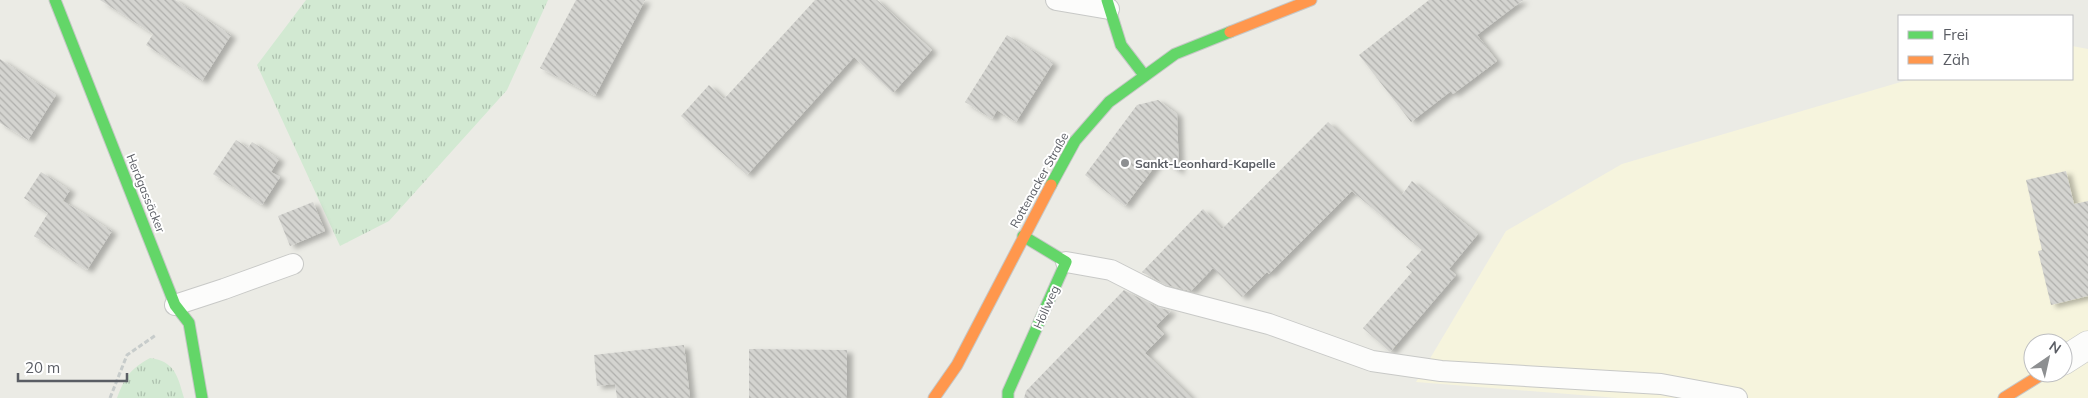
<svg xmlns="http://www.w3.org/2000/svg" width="2088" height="398" viewBox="0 0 2088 398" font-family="Mulish,sans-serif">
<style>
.commercial{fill:#f6f4dd;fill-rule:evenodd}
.grass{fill:url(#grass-tufts)}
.building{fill:url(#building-back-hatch);filter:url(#shadow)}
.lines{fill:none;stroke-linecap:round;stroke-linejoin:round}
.lane-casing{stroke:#c8c9c7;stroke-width:22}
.street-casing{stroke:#c8c9c7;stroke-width:29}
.fast-casing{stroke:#c6c7c6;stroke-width:13}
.slow-casing{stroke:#c6c7c6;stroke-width:13}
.path{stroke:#c7cccb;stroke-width:3;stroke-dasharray:5 2.5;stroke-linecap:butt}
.lane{stroke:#fcfcfb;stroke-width:20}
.street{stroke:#fcfcfb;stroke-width:28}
.fast{stroke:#63d668;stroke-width:11}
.slow{stroke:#ff974d;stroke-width:11}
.poi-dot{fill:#8d8f91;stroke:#fff;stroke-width:2}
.labels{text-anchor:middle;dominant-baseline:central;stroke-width:4;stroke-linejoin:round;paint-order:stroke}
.poi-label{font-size:12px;font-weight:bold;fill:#5a5d64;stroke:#fff;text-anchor:start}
.street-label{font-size:12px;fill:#5a5d64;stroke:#fff}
</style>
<defs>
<pattern id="grass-tufts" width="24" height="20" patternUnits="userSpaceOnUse" patternTransform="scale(1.25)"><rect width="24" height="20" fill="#d2e9d2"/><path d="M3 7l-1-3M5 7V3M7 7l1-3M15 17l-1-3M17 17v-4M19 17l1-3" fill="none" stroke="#adc0ae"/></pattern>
<pattern id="building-back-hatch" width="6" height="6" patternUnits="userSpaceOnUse" patternTransform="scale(1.25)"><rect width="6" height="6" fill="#d4d4d0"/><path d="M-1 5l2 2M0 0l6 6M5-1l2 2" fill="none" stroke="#afafac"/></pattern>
<filter id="shadow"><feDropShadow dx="5.5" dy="3" stdDeviation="2.5" flood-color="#0004"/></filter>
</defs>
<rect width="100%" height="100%" fill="#ebebe5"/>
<path class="commercial" d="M 2072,46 L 2088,49 L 2088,398 L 1618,398 L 1416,382 L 1506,231 L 1622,164 L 1911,79 L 2072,79 ZM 2033,343 L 2063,343 L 2063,373 L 2033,373 Z"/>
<path class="grass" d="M 306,0 L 548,0 L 507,90 L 389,221 L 340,246 L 257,65 Z
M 150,358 C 175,361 178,377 184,398 L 117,398 C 125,377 130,369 150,358 Z"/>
<path class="building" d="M 100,0 L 175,0 L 231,35 L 202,81 L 146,45 L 153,34 Z
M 576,0 L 645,0 L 595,96 L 540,68 Z
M 815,0 L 877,0 L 932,50 L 893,93 L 854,57 L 747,175 L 681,116 L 709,85 L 724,99 Z
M 1429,0 L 1523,0 L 1477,35 L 1497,61 L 1453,94 L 1451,91 L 1411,122 L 1359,55 Z
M 1007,35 L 1053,63 L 1016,122 L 997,110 L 992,119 L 965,102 Z
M 0,59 L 56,95 L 28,140 L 0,123 Z
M 1158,100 L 1177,114 L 1179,172 L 1161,158 L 1125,206 L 1085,175 L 1137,105 Z
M 1328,122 L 1402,195 L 1412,181 L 1478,234 L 1449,269 L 1456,275 L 1390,352 L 1363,328 L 1412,272 L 1406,267 L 1422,250 L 1352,191 L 1269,274 L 1267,272 L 1242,297 L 1213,268 L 1191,291 L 1166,285 L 1142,272 L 1203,209 L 1222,229 Z
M 236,140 L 248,148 L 252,142 L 279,159 L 271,172 L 280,177 L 262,205 L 213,174 Z
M 2066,171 L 2074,204 L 2088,201 L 2088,296 L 2051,305 L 2038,251 L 2042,250 L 2026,180 Z
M 41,172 L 70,190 L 63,201 L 112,231 L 87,270 L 34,236 L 48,213 L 24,198 Z
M 313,202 L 325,231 L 290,246 L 278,216 Z
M 1124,290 L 1157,307 L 1171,311 L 1156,326 L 1164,334 L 1145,353 L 1192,398 L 1024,398 L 1026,391 Z
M 684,345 L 690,398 L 617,398 L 615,384 L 597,386 L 594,355 Z
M 749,349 L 847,350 L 847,398 L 749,398 Z"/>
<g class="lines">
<defs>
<path id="lane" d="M 1056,0 L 1109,9
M 1066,262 L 1111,270 L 1162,296 L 1269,324 L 1372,361 L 1441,371 L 1661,384 L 1737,398
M 175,305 L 224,289 L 293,264"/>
<path id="street" d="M 2063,361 L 2088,345"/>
<path id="fast" d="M 55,0 L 175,305 L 189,323 L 202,398
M 1107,0 L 1121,45 L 1144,75
M 1051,185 L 1075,141 L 1109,102 L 1175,54 L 1230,32
M 1008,398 L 1008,392 L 1066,262 L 1023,236"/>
<path id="slow" d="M 1230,32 L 1311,0
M 934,398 L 957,365 L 1051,185
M 2004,398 L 2044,373"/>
</defs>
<use href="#lane" class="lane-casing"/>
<use href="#street" class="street-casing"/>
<use href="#fast" class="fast-casing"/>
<use href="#slow" class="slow-casing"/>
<path class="path" d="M 110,398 L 127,355 L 156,335"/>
<use href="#lane" class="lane"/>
<use href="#street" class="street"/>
<use href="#fast" class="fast"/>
<use href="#slow" class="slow"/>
</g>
<circle class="poi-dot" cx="1125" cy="163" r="5"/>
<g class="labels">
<g class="poi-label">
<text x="1135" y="163">Sankt-Leonhard-Kapelle</text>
</g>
<g class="street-label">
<text transform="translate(1039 180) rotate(-61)">Rottenacker Straße</text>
<text transform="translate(146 193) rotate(68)">Herdgassäcker</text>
<text transform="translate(1046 307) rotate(-66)">Höllweg</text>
</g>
</g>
<rect x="1898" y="15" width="175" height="65" fill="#ffffff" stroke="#bdbec1"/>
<rect x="1908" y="31" width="25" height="8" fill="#63d668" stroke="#bdbec1"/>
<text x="1943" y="40" font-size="15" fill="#5a5d64">Frei</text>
<rect x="1908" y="56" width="25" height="8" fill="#ff974d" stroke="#bdbec1"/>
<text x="1943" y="65" font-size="15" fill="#5a5d64">Zäh</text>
<g transform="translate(2048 358) rotate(34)"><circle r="24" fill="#ffffff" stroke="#bdbec1"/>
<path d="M0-4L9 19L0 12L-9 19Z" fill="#8d8f91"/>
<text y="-8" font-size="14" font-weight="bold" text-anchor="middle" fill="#5a5d64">N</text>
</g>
<path d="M18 373v8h109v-8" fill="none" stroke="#5a5d64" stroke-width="2.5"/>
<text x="25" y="373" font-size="15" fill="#5a5d64" stroke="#ffffff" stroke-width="4" paint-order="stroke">20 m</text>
</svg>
